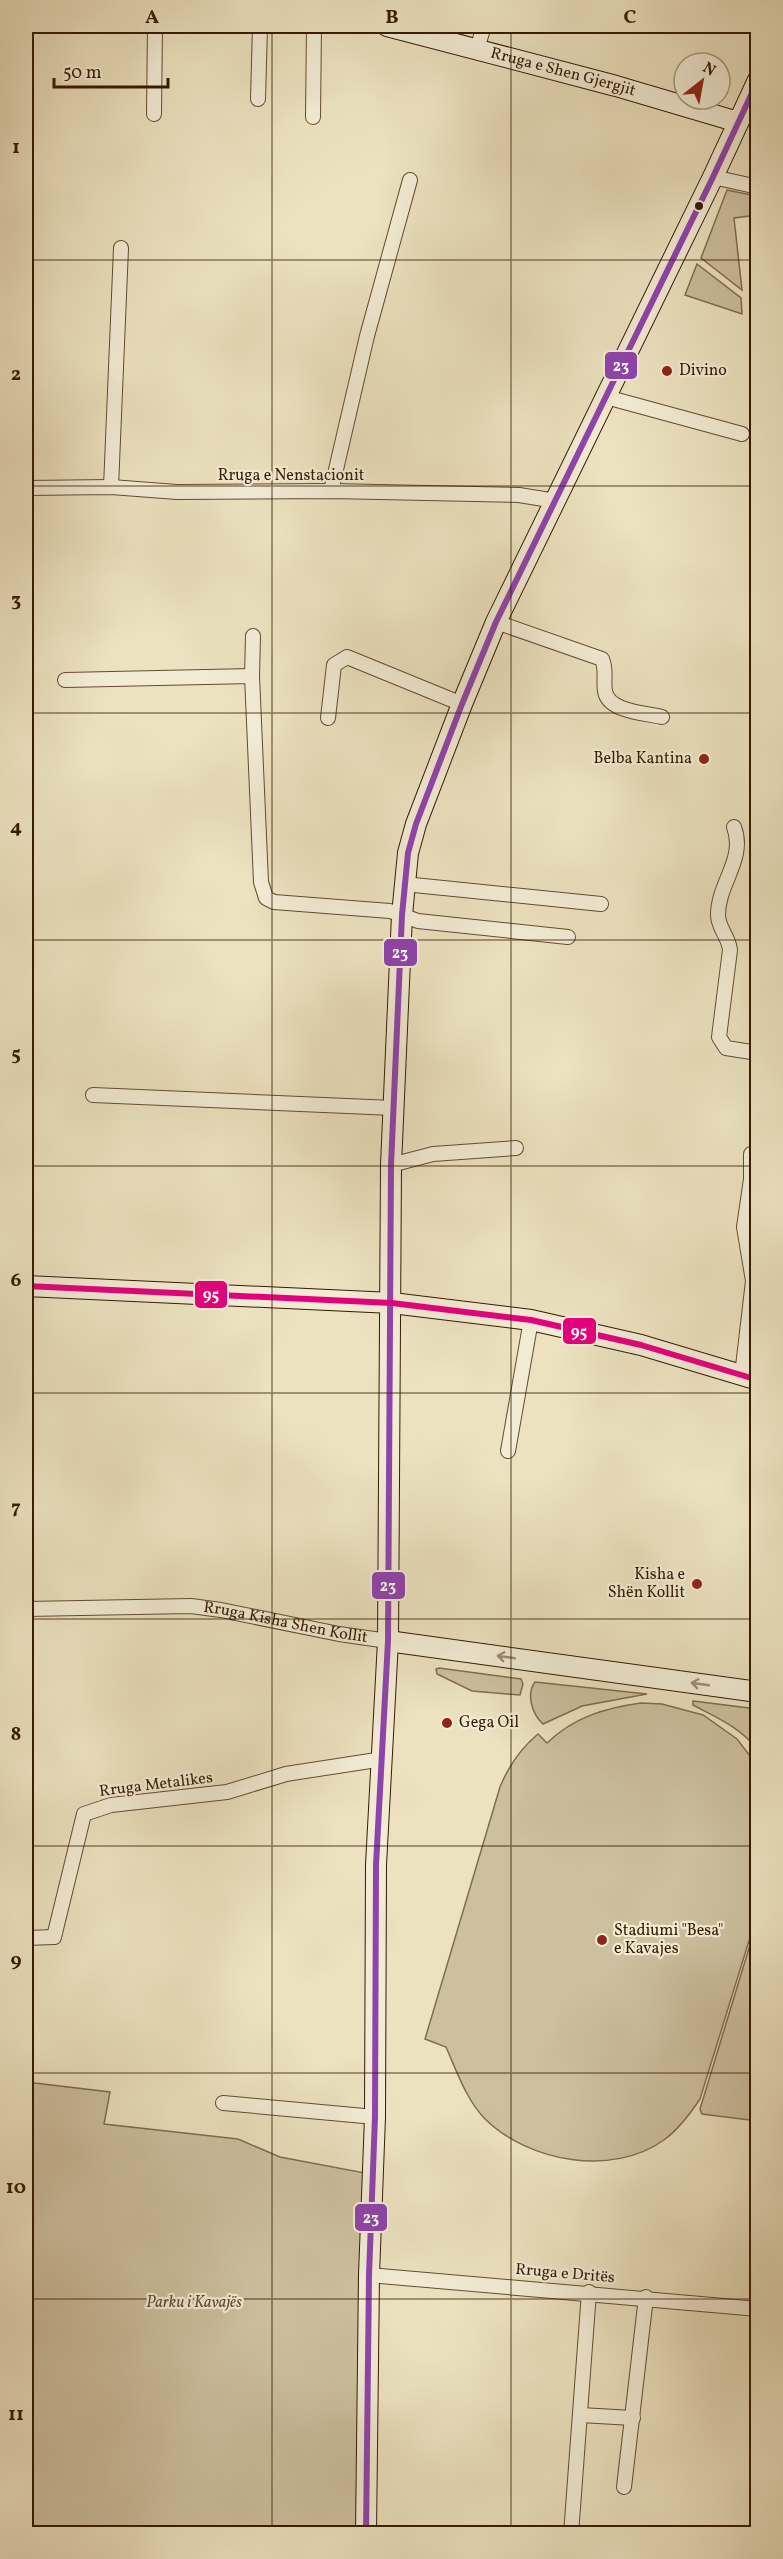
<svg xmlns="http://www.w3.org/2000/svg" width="783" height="2559" viewBox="0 0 783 2559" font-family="Vollkorn,serif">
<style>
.green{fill:#cdc09f;stroke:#806d50;stroke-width:1.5}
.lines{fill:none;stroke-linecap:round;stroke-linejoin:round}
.street-casing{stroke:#624c30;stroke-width:16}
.secondary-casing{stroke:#341a00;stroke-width:22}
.street{stroke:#f3ecd5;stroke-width:14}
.secondary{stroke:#f3ecd5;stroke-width:20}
.bus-1-casing{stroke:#f3ecd5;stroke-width:10}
.bus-2-casing{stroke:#f3ecd5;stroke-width:10}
.bus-1{stroke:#8e44ad;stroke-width:6}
.bus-2{stroke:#e5007d;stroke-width:6}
.oneway{stroke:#9d8e75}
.grid{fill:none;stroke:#341a00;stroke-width:1.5;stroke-opacity:0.55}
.bus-dot{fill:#341a00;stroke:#f3ecd5;stroke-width:2}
.poi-dot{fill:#8f2418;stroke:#f3ecd5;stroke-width:2}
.labels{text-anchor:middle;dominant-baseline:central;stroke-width:4.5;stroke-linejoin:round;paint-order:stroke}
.street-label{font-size:16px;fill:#341a00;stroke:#f3ecd5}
.poi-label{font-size:16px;fill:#341a00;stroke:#f3ecd5;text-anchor:start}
.park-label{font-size:16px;font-style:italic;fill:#624c30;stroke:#f3ecd5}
.line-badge{stroke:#f3ecd5;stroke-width:2}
.badge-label{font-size:16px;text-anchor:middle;font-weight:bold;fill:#fff}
.neatline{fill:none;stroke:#341a00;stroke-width:2}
.grid-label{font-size:20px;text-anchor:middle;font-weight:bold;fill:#341a00}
</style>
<rect width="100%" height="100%" fill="#ece2bf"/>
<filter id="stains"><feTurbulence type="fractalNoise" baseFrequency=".00333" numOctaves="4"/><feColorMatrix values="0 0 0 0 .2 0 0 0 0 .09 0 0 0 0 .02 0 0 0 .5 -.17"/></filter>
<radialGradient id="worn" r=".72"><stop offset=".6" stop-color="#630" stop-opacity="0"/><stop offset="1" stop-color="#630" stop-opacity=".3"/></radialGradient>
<path class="green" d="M 727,190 L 757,196 L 757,215 L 734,218 L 742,290 L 701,258 Z
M 697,264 L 741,298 L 742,314 L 685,295 Z
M 439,1668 L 521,1679 L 523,1684 L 520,1695 L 472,1691 L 437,1674 L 436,1669 Z
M 535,1682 L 647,1694 L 582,1706 L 543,1724 C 532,1714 526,1694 535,1682 Z
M 693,1701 L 757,1709 L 757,1749 C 740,1727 717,1718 693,1705 Z
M 641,1703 L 662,1704 L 703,1715 L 737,1739 L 757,1765 L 757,1915 L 700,2099 C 690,2114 679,2129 664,2140 C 612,2177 529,2162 485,2119 C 466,2099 457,2072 446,2047 L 425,2039 L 500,1787 C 509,1765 520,1749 538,1734 L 547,1743 C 574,1717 605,1708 641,1703 Z
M 757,1922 L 757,2121 L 702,2114 L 700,2109 Z
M 26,2082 L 110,2092 L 104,2124 L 238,2139 L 280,2157 L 365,2173 L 359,2533 L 26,2534 Z"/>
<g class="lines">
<defs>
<g id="street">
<path d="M 477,49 L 484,26"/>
<path d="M 258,99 L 260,26"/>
<path d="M 154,114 L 155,26"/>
<path d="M 313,117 L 314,26"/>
<path d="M 713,177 L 758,187"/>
<path d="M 606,397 L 742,434"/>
<path d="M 111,487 L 121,248"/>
<path d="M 26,488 L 111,487 L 177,492 L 331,491 L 519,495 L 556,501"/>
<path d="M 331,491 L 367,336 L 410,180"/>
<path d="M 496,622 L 602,659 C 607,671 603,679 605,691 C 608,712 646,713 662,717"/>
<path d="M 252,676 L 253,636"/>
<path d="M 65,680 L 252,676 L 261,882 L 266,898 L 274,902 L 390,911 L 418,921 L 568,937"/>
<path d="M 328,718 L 334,665 L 347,657 L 462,704"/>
<path d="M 734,827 C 746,859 718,883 718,915 C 718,928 729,937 730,950 L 719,1037 L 726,1048 L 758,1053"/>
<path d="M 404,884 L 601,904"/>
<path d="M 93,1095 L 393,1108"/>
<path d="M 391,1165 L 433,1154 L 516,1148"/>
<path d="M 742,1375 L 753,1281 L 744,1227 L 751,1179 L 751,1154"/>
<path d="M 508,1451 L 531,1320"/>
<path id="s1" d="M 26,1609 L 191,1606 L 221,1610 L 339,1634 L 388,1641"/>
<path d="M 26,1938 L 54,1937 L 84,1814 L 111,1805 L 227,1792 L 286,1774 L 383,1759"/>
<path d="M 223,2103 L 375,2117"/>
<path d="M 369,2275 L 758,2309"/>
<path d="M 580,2415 L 633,2418"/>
<path d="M 624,2487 L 646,2297"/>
<path d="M 571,2534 L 589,2292"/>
</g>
<g id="secondary">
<path id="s2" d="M 387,26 L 616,86 L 738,122"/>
<path d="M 26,1286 L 392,1303 L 531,1320 L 641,1345 L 758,1380"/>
<path d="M 388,1641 L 758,1692"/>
<path d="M 366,2534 L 369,2275 L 375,2117 L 376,1865 L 388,1641 L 391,1165 L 402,915 L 408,853 L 416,824 L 462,704 L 496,622 L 713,177 L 758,80"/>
</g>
</defs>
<use href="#street" class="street-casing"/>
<use href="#secondary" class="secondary-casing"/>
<use href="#street" class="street"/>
<use href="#secondary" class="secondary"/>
<defs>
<path id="bus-1" d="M 366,2534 L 369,2275 L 375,2117 L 376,1865 L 388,1641 L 391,1165 L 402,915 L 408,853 L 416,824 L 462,704 L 496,622 L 713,177 L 758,80"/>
<path id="bus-2" d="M 26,1286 L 392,1303 L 531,1320 L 641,1345 L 758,1380"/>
</defs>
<use href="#bus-1" class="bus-1-casing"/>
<use href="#bus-2" class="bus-2-casing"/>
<use href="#bus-1" class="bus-1"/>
<use href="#bus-2" class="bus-2"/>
</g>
<defs><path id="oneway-shaft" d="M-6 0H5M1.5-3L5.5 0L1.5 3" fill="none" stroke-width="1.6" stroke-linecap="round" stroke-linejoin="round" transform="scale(1.5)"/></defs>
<g class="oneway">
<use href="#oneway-shaft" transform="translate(506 1657) rotate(-172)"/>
<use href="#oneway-shaft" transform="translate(700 1684) rotate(-172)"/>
</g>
<path class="grid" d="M 272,26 L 272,2534M 511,26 L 511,2534M 26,260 L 758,260M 26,486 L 758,486M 26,713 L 758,713M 26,940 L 758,940M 26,1166 L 758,1166M 26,1393 L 758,1393M 26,1619 L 758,1619M 26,1846 L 758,1846M 26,2073 L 758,2073M 26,2299 L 758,2299"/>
<circle class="bus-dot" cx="699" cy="206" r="5"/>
<g class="poi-dot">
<circle cx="667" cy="371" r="6"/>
<circle cx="704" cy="759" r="6"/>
<circle cx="697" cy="1584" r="6"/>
<circle cx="447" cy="1723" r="6"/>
<circle cx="602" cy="1940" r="6"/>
</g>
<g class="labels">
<g class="street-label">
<text stroke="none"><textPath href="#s2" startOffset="182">Rruga e Shen Gjergjit</textPath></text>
<text x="291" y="476">Rruga e Nenstacionit</text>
<text stroke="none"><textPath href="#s1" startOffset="261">Rruga Kisha Shen Kollit</textPath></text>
<text transform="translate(156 1785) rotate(-7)">Rruga Metalikes</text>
<text transform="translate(565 2274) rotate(5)">Rruga e Dritës</text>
</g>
<g class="poi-label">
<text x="679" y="371">Divino</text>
<text x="692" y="759" text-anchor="end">Belba Kantina</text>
<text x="685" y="1575" text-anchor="end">Kisha e<tspan x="685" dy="18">Shën Kollit</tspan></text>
<text x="459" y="1723">Gega Oil</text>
<text x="614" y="1931">Stadiumi "Besa"<tspan x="614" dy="18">e Kavajes</tspan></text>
</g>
<g class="park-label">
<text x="194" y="2303">Parku i Kavajës</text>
</g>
</g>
<g class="line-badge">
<rect x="604" y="351" width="34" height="29" rx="6" fill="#8e44ad"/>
<rect x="383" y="938" width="35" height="29" rx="6" fill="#8e44ad"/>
<rect x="194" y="1280" width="34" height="29" rx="6" fill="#e5007d"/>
<rect x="562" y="1317" width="35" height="28" rx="6" fill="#e5007d"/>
<rect x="371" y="1571" width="35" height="29" rx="6" fill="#8e44ad"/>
<rect x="354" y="2203" width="34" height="29" rx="6" fill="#8e44ad"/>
</g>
<g class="badge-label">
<text x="621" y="371">23</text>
<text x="400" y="958">23</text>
<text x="211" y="1300">95</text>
<text x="579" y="1337">95</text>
<text x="388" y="1591">23</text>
<text x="371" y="2223">23</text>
</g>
<rect width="783" height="2559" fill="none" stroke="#ece2bf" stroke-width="66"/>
<g transform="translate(702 81) rotate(31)"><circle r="28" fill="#f3ecd5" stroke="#a79880" stroke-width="1.5"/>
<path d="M0-4.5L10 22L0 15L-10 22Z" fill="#8f2418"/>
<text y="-9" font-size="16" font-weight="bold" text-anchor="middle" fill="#341a00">N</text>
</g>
<path d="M54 78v9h114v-9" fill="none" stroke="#341a00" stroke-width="3"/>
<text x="63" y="78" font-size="18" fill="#341a00" stroke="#f3ecd5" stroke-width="4.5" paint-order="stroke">50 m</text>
<rect x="33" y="33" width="717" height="2493" class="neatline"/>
<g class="grid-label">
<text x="152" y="23">A</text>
<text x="392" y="23">B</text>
<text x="630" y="23">C</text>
<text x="16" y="153">1</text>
<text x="16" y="380">2</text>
<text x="16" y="606">3</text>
<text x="16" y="833">4</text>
<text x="16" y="1060">5</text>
<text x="16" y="1286">6</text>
<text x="16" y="1513">7</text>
<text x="16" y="1740">8</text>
<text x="16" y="1966">9</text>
<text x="16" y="2193">10</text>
<text x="16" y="2420">11</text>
</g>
<rect width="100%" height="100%" filter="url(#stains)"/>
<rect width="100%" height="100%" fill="url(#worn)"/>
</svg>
